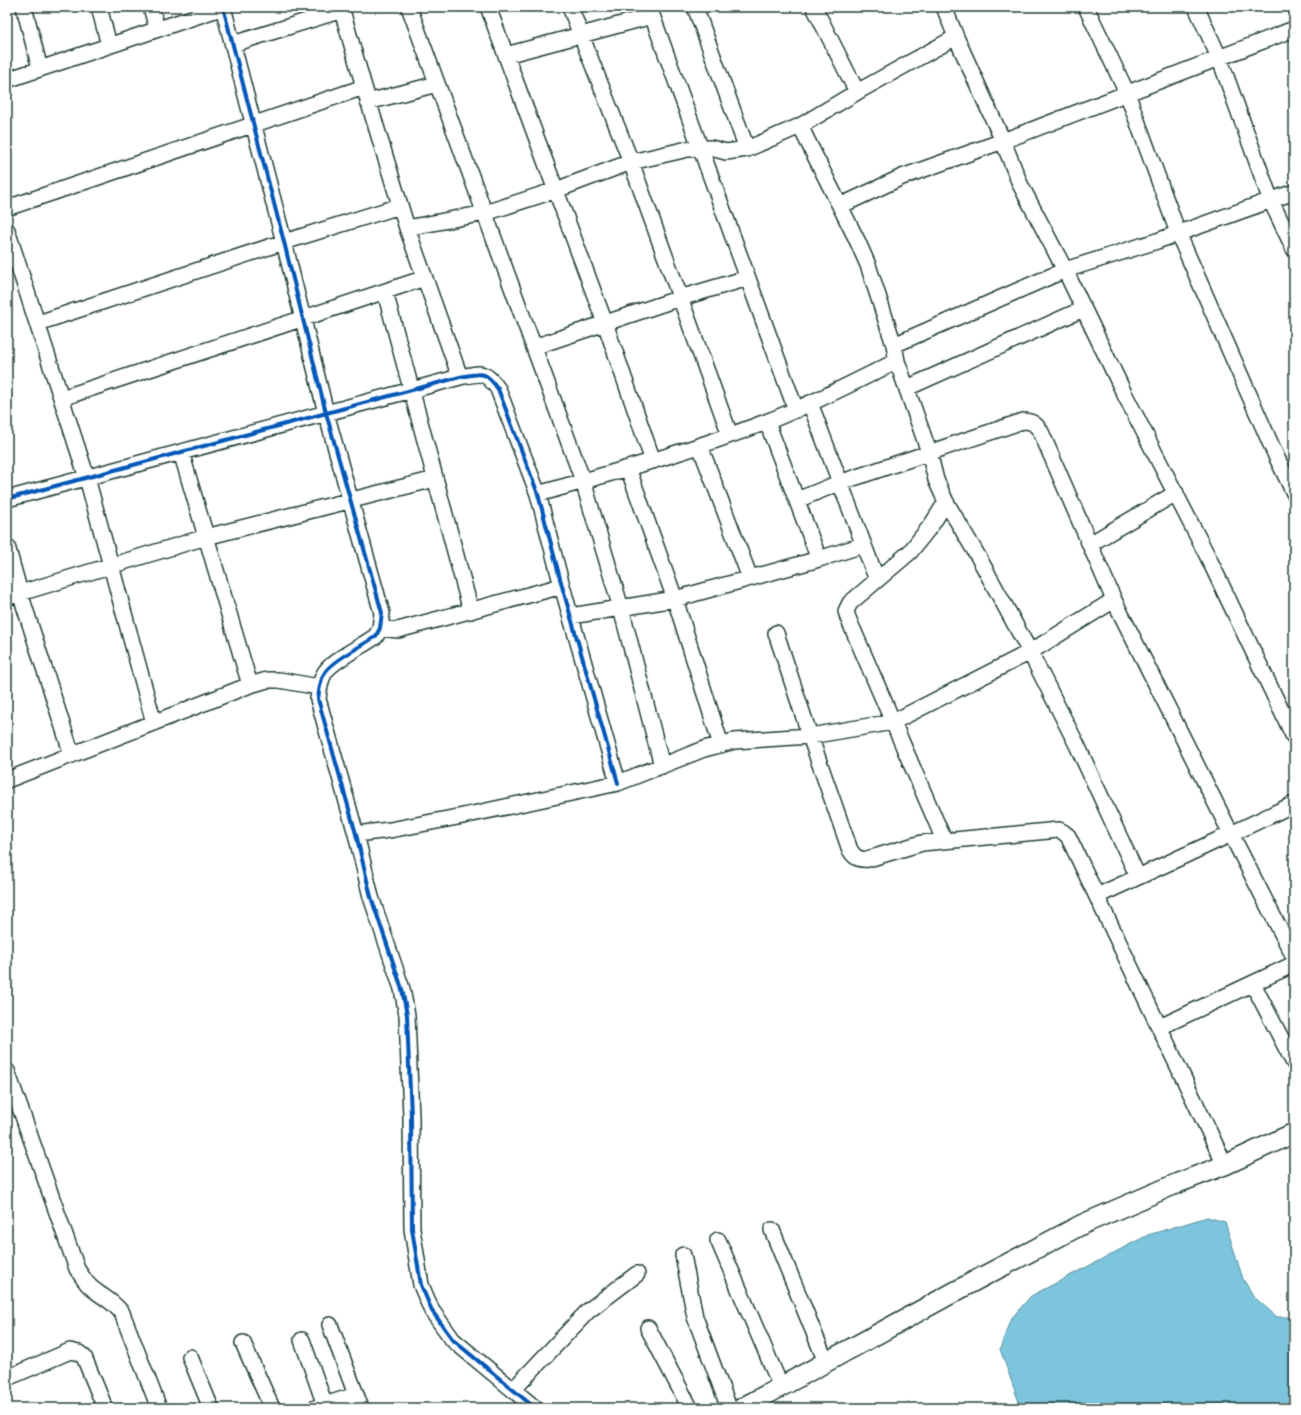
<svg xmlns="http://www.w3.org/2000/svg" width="1301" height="1415" viewBox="0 0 1301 1415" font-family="Mali,sans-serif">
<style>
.water{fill:#7dc5dd;stroke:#578f99}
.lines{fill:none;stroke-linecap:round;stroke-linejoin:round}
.minor-casing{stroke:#1f3d34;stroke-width:18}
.tertiary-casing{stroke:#1f3d34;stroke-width:22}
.minor{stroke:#fff;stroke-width:15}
.tertiary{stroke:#fff;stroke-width:19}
.cycleway-casing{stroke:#fff;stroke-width:6}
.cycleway{stroke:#0057b8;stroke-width:4}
</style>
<rect width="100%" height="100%" fill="#fff"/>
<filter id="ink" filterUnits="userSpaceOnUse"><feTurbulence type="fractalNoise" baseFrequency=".025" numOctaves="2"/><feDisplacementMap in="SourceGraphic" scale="8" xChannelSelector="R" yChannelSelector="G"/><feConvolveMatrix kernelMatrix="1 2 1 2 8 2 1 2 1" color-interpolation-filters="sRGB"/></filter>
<g filter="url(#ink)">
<path class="water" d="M 1207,1217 L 1225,1222 L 1243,1279 L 1254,1297 L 1277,1317 L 1294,1317 L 1294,1408 L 1021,1408 L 1000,1349 L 1010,1320 L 1031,1296 L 1148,1235 Z"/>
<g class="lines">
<defs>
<path id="minor" d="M 24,7 L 40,69
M 99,7 L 109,45
M 151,7 L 157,29
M 223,7 L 284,242 L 326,413 L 382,613 L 380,628 L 376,636 C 363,646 330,661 324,674 C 320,681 319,691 318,699 L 356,834 L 371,897 L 402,989 L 407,1015 L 411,1117 L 412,1229 L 421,1285 L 432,1311 L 453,1340 L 535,1408
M 341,7 L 364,87 L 407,228 L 460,377
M 409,7 L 583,481 L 621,608 L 662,766
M 488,7 L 605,323 L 653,461
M 570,7 L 631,162 L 730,435
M 649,7 L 796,410
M 695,7 L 747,149
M 814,7 L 857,92
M 944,7 L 956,37 L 1003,141 L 1020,184 L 1065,270 L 1124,393 L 1208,557 L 1294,737
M 1086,7 L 1127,93 L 1178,233 L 1276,456 L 1294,493
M 1196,7 L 1219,57 L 1271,201 L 1294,249
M 233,44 L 342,10
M 506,55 L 652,16
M 7,80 L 224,7
M 368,102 L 437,84
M 800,126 L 856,238 L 868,265 L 894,345 L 897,361 L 929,452 L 936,480 L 946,502 L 979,558 L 1030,652 L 1077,745 L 1138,877
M 840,206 L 902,177 L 1003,141 L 1294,29
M 7,208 L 364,87
M 407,228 L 485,213 L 556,190 L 631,162 L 688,149 L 711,148 L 726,152 L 747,149 L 800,126 L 857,92 L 956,37
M 7,230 L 87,478 L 154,723
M 385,292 L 471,611
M 38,323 L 284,242 L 400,206
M 894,345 L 1065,270 L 1157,241 L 1294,192
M 534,347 L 680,298 L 748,278
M 907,388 L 1083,309
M 62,398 L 425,278
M 810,403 L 877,580
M 767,422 L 819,559
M 700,446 L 750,578
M 181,452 L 250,685
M 628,468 L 675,599 L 721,745
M 538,494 C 615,472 691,451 766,422 C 811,405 854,382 897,361
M 7,499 L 460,377 C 481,373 485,370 498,389 L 538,494 L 562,586 L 618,783
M 797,500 L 839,483 L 1023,421 C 1032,421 1036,424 1041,432 L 1114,600 L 1231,834 L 1294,957
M 1090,544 L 1176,493
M 7,546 L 20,593 L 72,755
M 7,597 L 206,537 L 435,479
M 571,616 L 675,599 L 819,559 L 863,545
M 380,628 L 398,630 L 562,586
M 776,633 L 810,736 L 850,850 C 855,858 859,860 868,859 L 922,843 L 1059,830 L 1063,832 L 1068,836 L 1225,1165
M 7,780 L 250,685 L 267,680 L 279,680 L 319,687
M 356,834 L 390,830 L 463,816 L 618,783 L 704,749 L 734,741 L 810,736 L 893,722 L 1030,652 L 1114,600
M 944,840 L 848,618 L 846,611 L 850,603 L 910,552 L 932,524 L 946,502
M 1097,896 L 1231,834 L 1294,804
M 1253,984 L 1294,1063
M 1160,1027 L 1294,964
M 7,1071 L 77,1269 C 82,1276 86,1284 93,1289 C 104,1298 113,1301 122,1313 L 159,1408
M 772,1230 L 826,1362
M 718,1240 L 781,1387
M 683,1255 L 695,1317 L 729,1408
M 330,1325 L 361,1408
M 648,1328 L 690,1408
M 302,1340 L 326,1408
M 243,1343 L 272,1408
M 190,1357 L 211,1408
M 7,1378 L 70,1351 L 79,1353 L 84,1357 L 105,1408
M 513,1390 L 588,1311 L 637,1274
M 315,1408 L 356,1395"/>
<path id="tertiary" d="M 742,1408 L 980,1278 L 1083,1224 L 1178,1183 L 1225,1165 L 1294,1133"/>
</defs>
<use href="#minor" class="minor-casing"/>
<use href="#tertiary" class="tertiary-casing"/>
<use href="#minor" class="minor"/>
<use href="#tertiary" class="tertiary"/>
<defs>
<path id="cycleway" d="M 223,7 L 284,242 L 326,413 L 382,613 L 380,628 L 376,636 C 363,646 330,661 324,674 C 320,681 319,691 318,699 L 356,834 L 371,897 L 402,989 L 407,1015 L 411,1117 L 412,1229 L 421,1285 L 432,1311 L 453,1340 L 535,1408
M 7,499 L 460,377 C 481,373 485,370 498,389 L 538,494 L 562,586 L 618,783"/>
</defs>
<use href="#cycleway" class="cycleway-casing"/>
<use href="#cycleway" class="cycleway"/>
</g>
</g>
<rect width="1301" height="1415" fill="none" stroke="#fff" stroke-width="24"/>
<rect x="12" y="12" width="1277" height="1391" fill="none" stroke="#1f3d34" stroke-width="1.5" filter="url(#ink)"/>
</svg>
